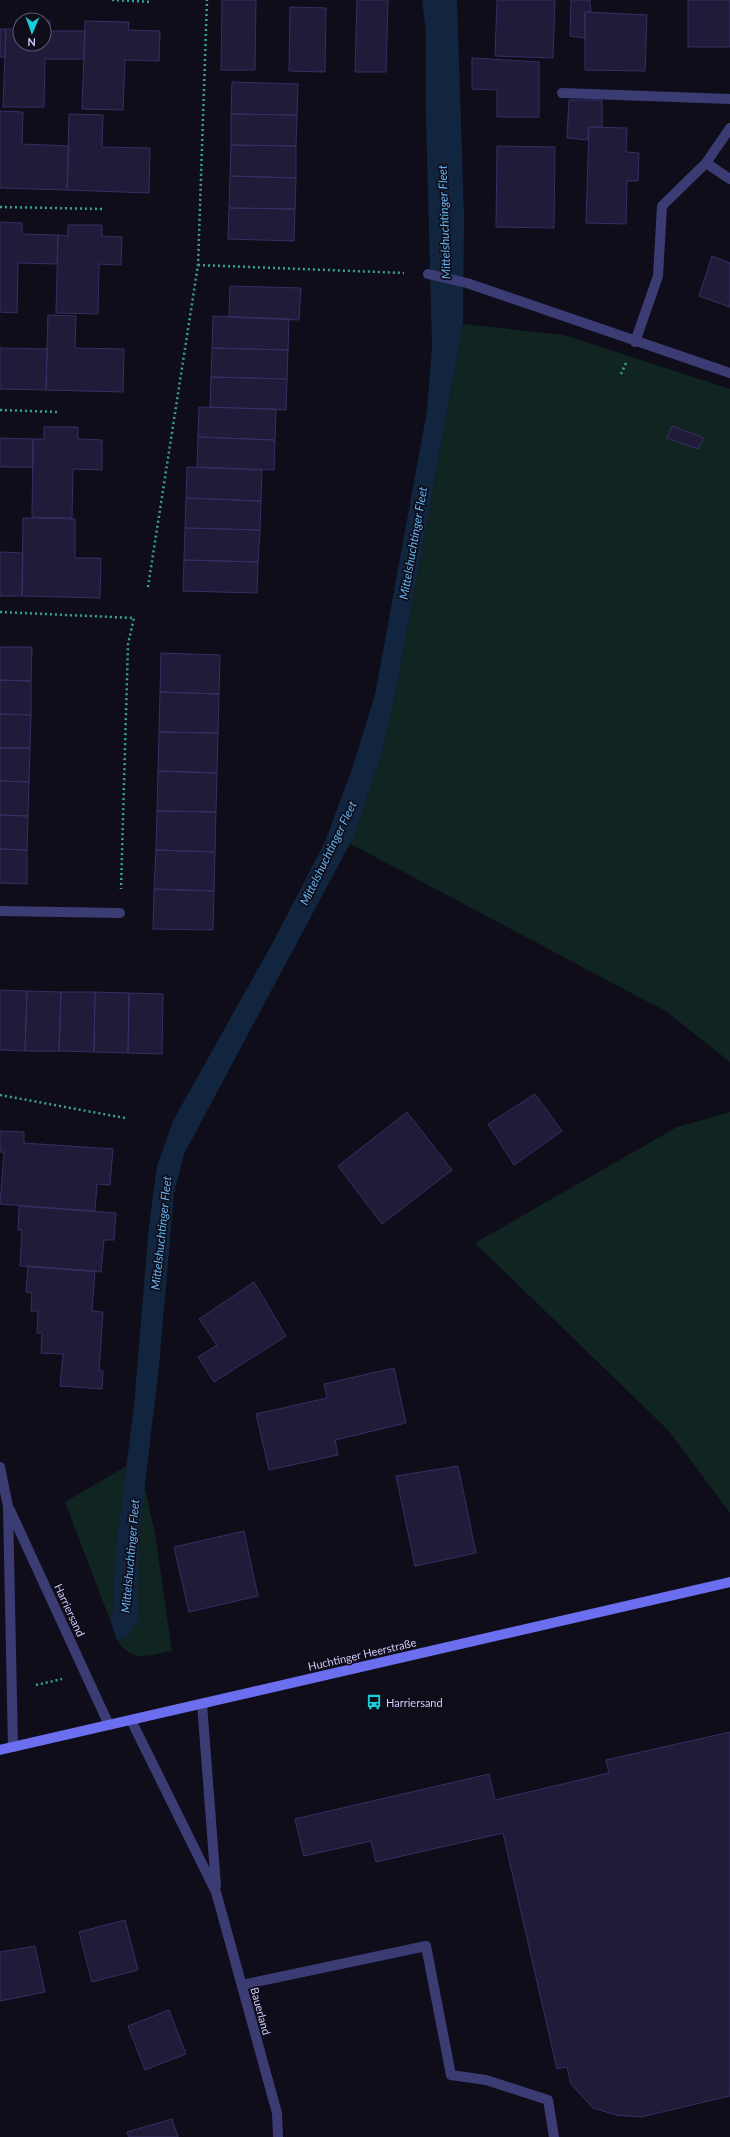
<svg xmlns="http://www.w3.org/2000/svg" width="730" height="2137" viewBox="0 0 730 2137" font-family="Lato,sans-serif">
<style>
.green{fill:#102422}
.water{fill:#12253e}
.building{fill:#201b39;stroke:#372f63}
.lines{fill:none;stroke-linecap:round;stroke-linejoin:round}
.path{stroke:#38a197;stroke-width:2.5;stroke-dasharray:2 3;stroke-linecap:butt}
.lane{stroke:#3c3c75;stroke-width:10}
.street{stroke:#3c3c75;stroke-width:10}
.secondary{stroke:#6c6ef0;stroke-width:10}
.labels{text-anchor:middle;dominant-baseline:central;stroke-width:3.5;stroke-linejoin:round;paint-order:stroke}
.street-label{font-size:11px;fill:#cfcbfa;stroke:#0f0d1a}
.poi-label{font-size:11px;fill:#cfcbfa;stroke:#0f0d1a;text-anchor:start}
.water-label{font-size:12px;font-style:italic;fill:#64b4ef;stroke:#0f0d1a}
</style>
<rect width="100%" height="100%" fill="#0f0d1a"/>
<path class="green" d="M 463,324 L 564,335 L 730,389 L 730,1062 L 667,1012 L 349,843 L 354,836 L 380,759 L 396,691 Z
M 730,1112 L 730,1513 L 669,1431 L 475,1243 L 677,1127 Z
M 128,1465 L 115,1558 L 113,1610 L 110,1620 L 65,1502 Z
M 144,1485 L 155,1533 L 172,1651 C 147,1655 133,1664 117,1640 L 128,1637 Z"/>
<path class="water" d="M 422,0 L 457,0 L 464,217 L 463,324 L 396,691 L 380,759 L 354,836 L 184,1154 L 174,1193 L 159,1366 L 139,1535 L 138,1620 L 128,1637 L 117,1640 L 110,1620 L 113,1610 L 115,1558 L 134,1406 L 149,1225 L 157,1166 L 173,1121 L 273,942 L 325,842 L 353,766 L 375,695 L 427,411 L 432,347 L 426,116 L 426,31 Z"/>
<path class="building" d="M 222,0 L 256,0 L 255,70 L 221,70 Z
M 357,0 L 388,0 L 386,72 L 355,72 Z
M 497,0 L 555,0 L 553,58 L 495,56 Z
M 571,0 L 590,0 L 591,12 L 585,12 L 585,38 L 570,36 Z
M 688,0 L 730,0 L 730,47 L 688,47 Z
M 290,7 L 326,8 L 325,72 L 289,71 Z
M 585,12 L 647,15 L 645,71 L 585,70 Z
M 16,20 L 20,21 L 20,44 L 44,44 L 44,21 L 50,21 L 50,31 L 85,31 L 84,59 L 45,59 L 44,107 L 3,107 L 6,29 L 15,29 Z
M 85,21 L 129,22 L 128,30 L 160,31 L 159,61 L 125,60 L 123,110 L 82,109 Z
M 0,29 L 6,29 L 5,57 L 0,57 Z
M 472,58 L 539,62 L 539,117 L 497,117 L 497,90 L 472,89 Z
M 232,82 L 298,84 L 297,115 L 231,114 Z
M 569,100 L 602,100 L 602,127 L 589,127 L 587,140 L 567,138 Z
M 0,111 L 23,112 L 22,144 L 69,146 L 67,190 L 0,188 Z
M 69,114 L 103,115 L 102,147 L 150,148 L 149,193 L 67,190 Z
M 231,114 L 297,115 L 296,146 L 231,145 Z
M 589,127 L 627,128 L 626,152 L 639,153 L 638,181 L 627,181 L 626,224 L 586,223 Z
M 231,145 L 296,146 L 296,178 L 230,176 Z
M 497,146 L 555,147 L 554,228 L 496,227 Z
M 230,176 L 296,178 L 295,209 L 229,208 Z
M 229,208 L 295,209 L 294,241 L 228,239 Z
M 0,222 L 22,223 L 22,234 L 58,235 L 57,264 L 18,263 L 17,313 L 0,312 Z
M 68,225 L 102,225 L 102,236 L 122,237 L 121,265 L 99,264 L 98,314 L 56,313 L 58,235 L 68,236 Z
M 712,256 L 730,263 L 730,307 L 699,296 Z
M 230,286 L 301,288 L 299,320 L 229,317 Z
M 48,315 L 76,316 L 75,348 L 124,349 L 123,392 L 46,390 Z
M 213,316 L 289,319 L 288,350 L 212,348 Z
M 0,348 L 47,349 L 46,390 L 0,389 Z
M 212,348 L 288,350 L 287,379 L 211,377 Z
M 211,377 L 287,379 L 286,410 L 210,407 Z
M 199,407 L 276,409 L 275,440 L 198,437 Z
M 672,426 L 704,438 L 698,449 L 667,438 Z
M 44,427 L 78,427 L 78,439 L 102,440 L 102,470 L 73,469 L 72,518 L 32,517 L 33,439 L 44,439 Z
M 198,437 L 275,440 L 274,470 L 197,467 Z
M 0,438 L 33,439 L 33,467 L 0,467 Z
M 187,467 L 262,470 L 261,501 L 186,498 Z
M 186,498 L 261,501 L 260,530 L 185,528 Z
M 23,518 L 75,519 L 75,558 L 101,558 L 100,598 L 22,596 Z
M 185,528 L 260,530 L 258,562 L 184,560 Z
M 0,552 L 23,553 L 22,596 L 0,596 Z
M 184,560 L 258,562 L 257,593 L 183,591 Z
M 0,647 L 32,647 L 31,681 L 0,680 Z
M 161,653 L 220,655 L 219,694 L 160,692 Z
M 0,680 L 31,681 L 31,715 L 0,714 Z
M 160,692 L 219,694 L 218,733 L 159,732 Z
M 0,714 L 31,715 L 30,748 L 0,748 Z
M 159,732 L 218,733 L 217,773 L 158,771 Z
M 0,748 L 30,748 L 29,782 L 0,781 Z
M 158,771 L 217,773 L 216,812 L 157,811 Z
M 0,781 L 29,782 L 28,816 L 0,815 Z
M 157,811 L 216,812 L 215,852 L 156,850 Z
M 0,815 L 28,816 L 27,850 L 0,849 Z
M 0,849 L 27,850 L 27,884 L 0,883 Z
M 156,850 L 215,852 L 214,891 L 154,889 Z
M 154,889 L 214,891 L 213,930 L 153,929 Z
M 0,990 L 27,991 L 25,1051 L 0,1050 Z
M 27,991 L 61,992 L 59,1051 L 25,1051 Z
M 61,992 L 95,992 L 94,1052 L 59,1051 Z
M 95,992 L 129,993 L 128,1053 L 94,1052 Z
M 129,993 L 163,994 L 162,1054 L 128,1053 Z
M 535,1094 L 562,1131 L 514,1165 L 488,1124 Z
M 407,1112 L 452,1170 L 382,1224 L 338,1166 Z
M 0,1131 L 24,1132 L 24,1143 L 113,1149 L 110,1185 L 97,1184 L 95,1211 L 0,1204 L 4,1152 L 0,1152 Z
M 19,1206 L 116,1213 L 114,1240 L 104,1240 L 101,1272 L 20,1266 L 22,1230 L 18,1230 Z
M 28,1266 L 95,1271 L 92,1311 L 103,1312 L 99,1370 L 103,1371 L 102,1389 L 60,1386 L 63,1354 L 41,1353 L 42,1333 L 37,1333 L 38,1311 L 31,1311 L 32,1293 L 26,1292 Z
M 254,1282 L 286,1336 L 214,1382 L 198,1357 L 217,1345 L 199,1319 Z
M 394,1368 L 406,1423 L 335,1440 L 338,1455 L 269,1470 L 256,1414 L 327,1398 L 324,1384 Z
M 458,1466 L 476,1553 L 415,1566 L 396,1476 Z
M 244,1531 L 258,1596 L 189,1612 L 174,1547 Z
M 730,1732 L 730,2096 L 641,2117 L 616,2115 L 593,2108 L 571,2084 L 567,2067 L 557,2069 L 503,1833 L 376,1862 L 371,1841 L 304,1856 L 295,1819 L 489,1774 L 495,1800 L 609,1773 L 606,1760 Z
M 125,1920 L 138,1970 L 92,1982 L 79,1932 Z
M 35,1946 L 45,1992 L 0,2001 L 0,1952 Z
M 169,2010 L 186,2054 L 145,2070 L 128,2026 Z
M 172,2119 L 178,2137 L 129,2137 L 127,2132 Z"/>
<g class="lines">
<path class="path" d="M 112,0 L 152,2
M 0,207 L 103,209
M 198,265 L 404,273
M 621,374 L 626,363
M 0,410 L 58,412
M 148,587 L 198,265 L 207,0
M 0,612 L 134,618 L 128,644 L 121,889
M 0,1095 L 125,1118
M 36,1685 L 62,1679"/>
<path class="lane" d="M 0,911 L 120,913
M 242,1985 L 426,1946 L 451,2075 L 486,2080 L 548,2100 L 554,2137"/>
<path class="street" d="M 562,93 L 730,99
M 706,163 L 730,179
M 428,274 L 467,283 L 730,373
M 635,342 L 658,276 L 662,206 L 706,163 L 730,128
M 0,1467 L 8,1506 L 13,1747
M 10,1510 L 109,1725
M 202,1704 L 216,1886
M 131,1720 L 216,1892 L 277,2113 L 278,2137"/>
<path class="secondary" d="M 0,1750 L 730,1582"/>
</g>
<defs>
<symbol id="bus-bare" viewBox="-9 -9 18 18"><path d="M-5-6H5V4H4V6H2V4H-2V6H-4V4H-5ZM-3.5-4V0h7V-4ZM-3.5 1.2v1.5H-2V1.2ZM2 1.2v1.5H3.5V1.2Z" fill="#17cedb" stroke="#0f0d1a" stroke-width="2.5" paint-order="stroke"/></symbol>
</defs>
<g fill-rule="evenodd">
<use href="#bus-bare" x="363" y="1691" width="22" height="22"/>
</g>
<g class="labels">
<g class="street-label">
<text transform="translate(70 1610) rotate(65)">Harriersand</text>
<text transform="translate(362 1654) rotate(-13)">Huchtinger Heerstraße</text>
<text transform="translate(261 2011) rotate(75)">Bauerland</text>
</g>
<g class="poi-label">
<text x="386" y="1702">Harriersand</text>
</g>
<g class="water-label">
<text transform="translate(444 222) rotate(-92)">Mittelshuchtinger Fleet</text>
<text transform="translate(413 543) rotate(-80)">Mittelshuchtinger Fleet</text>
<text transform="translate(328 853) rotate(-64)">Mittelshuchtinger Fleet</text>
<text transform="translate(161 1233) rotate(-84)">Mittelshuchtinger Fleet</text>
<text transform="translate(130 1556) rotate(-85)">Mittelshuchtinger Fleet</text>
</g>
</g>
<g transform="translate(32 32) rotate(182)"><circle r="19" fill="#0f0d1a" stroke="#5c5974"/>
<path d="M0-3L7 15L0 10L-7 15Z" fill="#17cedb"/>
<text y="-6" font-size="11" font-weight="bold" text-anchor="middle" fill="#cfcbfa">N</text>
</g>
</svg>
